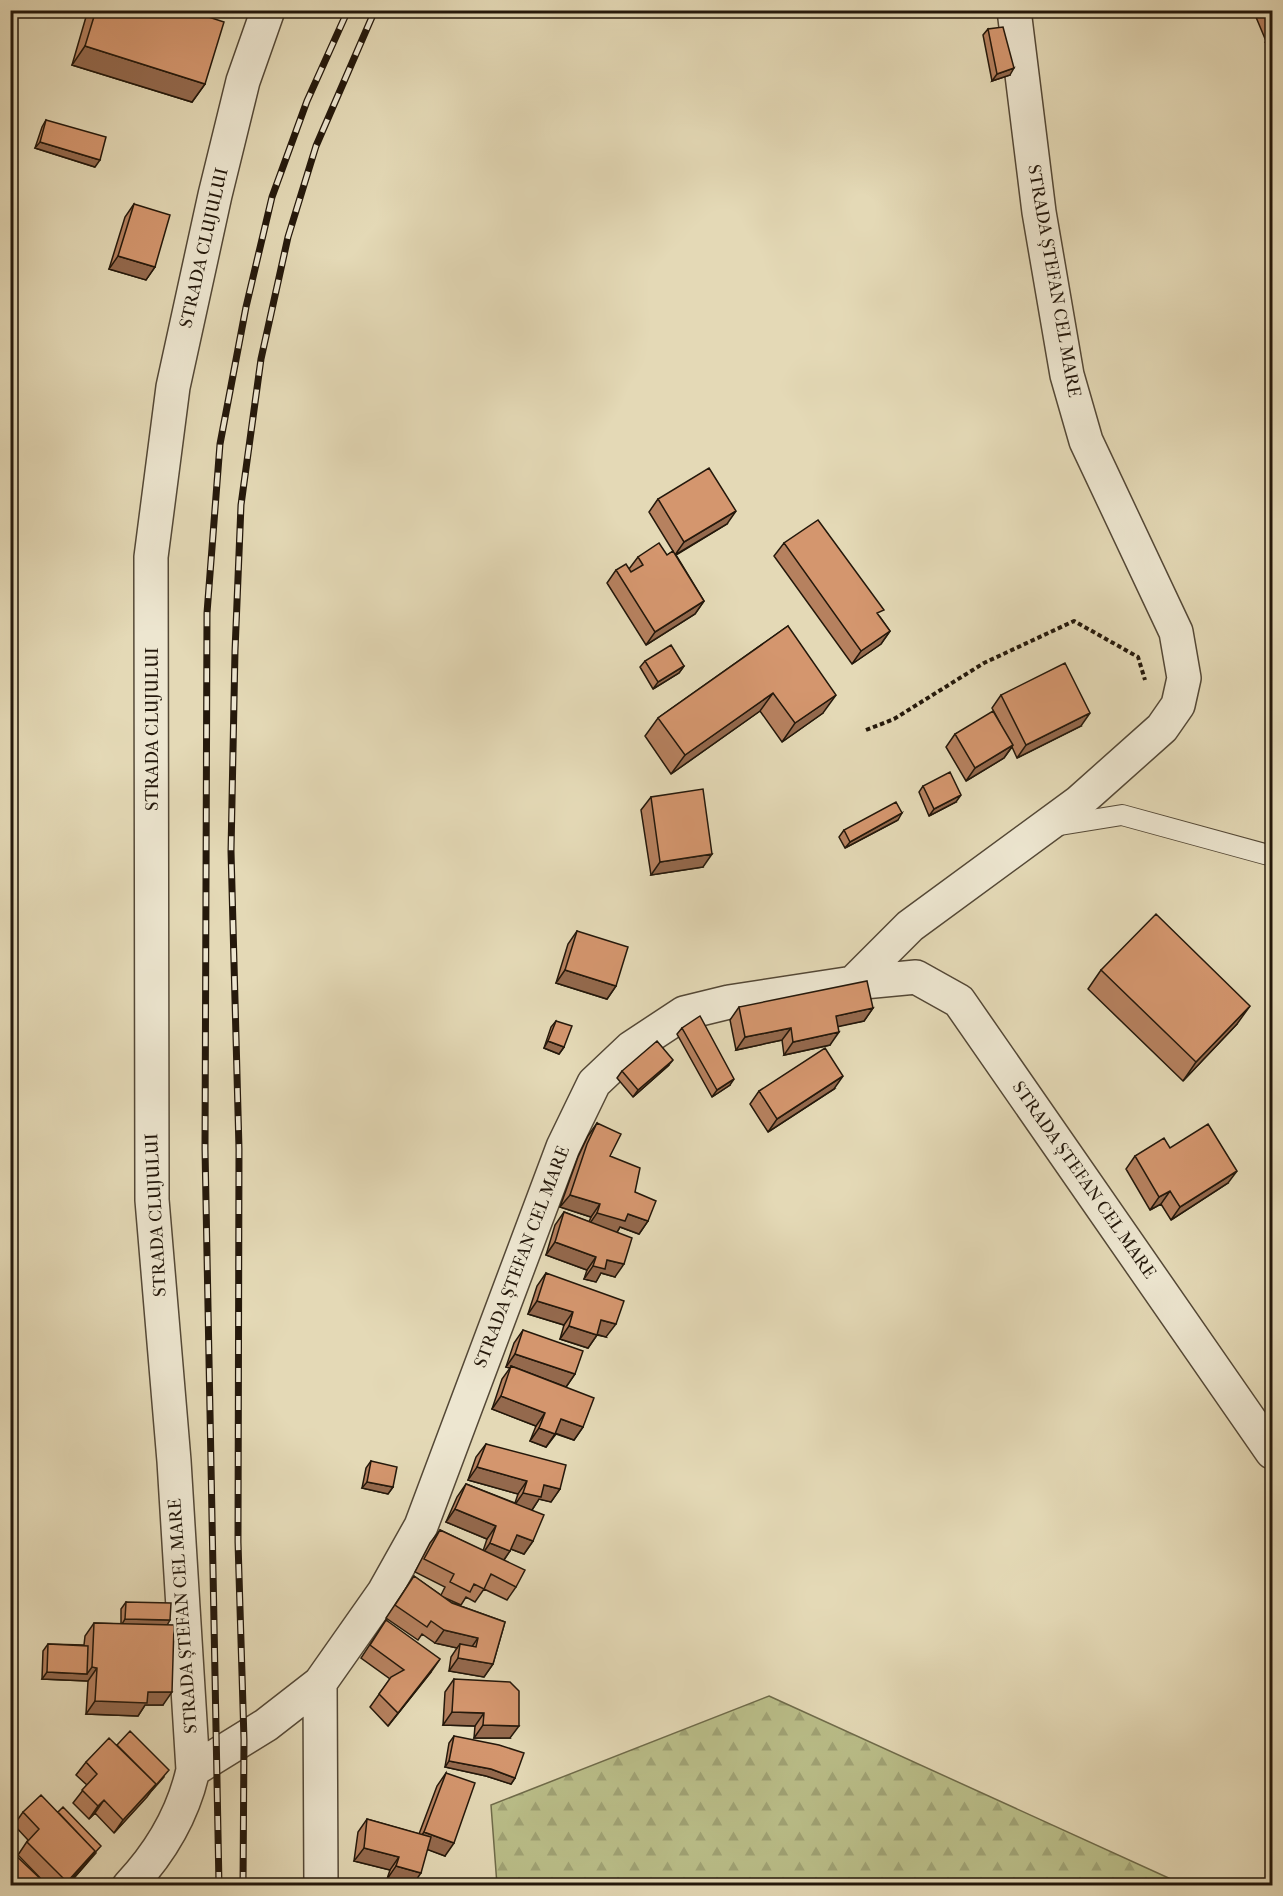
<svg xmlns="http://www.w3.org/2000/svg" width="1283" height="1896" viewBox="0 0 1283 1896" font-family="'IM FELL French Canon',serif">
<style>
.forest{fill:url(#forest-firs);stroke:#6f6b4a;stroke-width:1.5}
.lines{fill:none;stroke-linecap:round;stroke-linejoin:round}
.lane-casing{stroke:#544836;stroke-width:22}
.street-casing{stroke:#544836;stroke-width:36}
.path{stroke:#24180b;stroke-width:4;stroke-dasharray:4.5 3;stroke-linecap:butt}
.lane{stroke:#ede6d0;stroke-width:20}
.street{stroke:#ede6d0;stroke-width:33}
.rail-casing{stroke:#24180b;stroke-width:7}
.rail{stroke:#ede6d0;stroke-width:4.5;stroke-dasharray:14;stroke-linecap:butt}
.wall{fill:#b6815f;stroke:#24180b;stroke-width:1.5}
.shaded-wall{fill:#94694d;stroke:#24180b;stroke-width:1.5}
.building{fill:#d4966e;stroke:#24180b;stroke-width:1.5}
.labels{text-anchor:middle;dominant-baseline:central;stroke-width:6;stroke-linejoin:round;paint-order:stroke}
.street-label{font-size:18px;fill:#24180b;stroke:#ede6d0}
</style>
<defs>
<pattern id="forest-firs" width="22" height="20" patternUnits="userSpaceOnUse" patternTransform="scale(1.5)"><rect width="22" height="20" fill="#babe89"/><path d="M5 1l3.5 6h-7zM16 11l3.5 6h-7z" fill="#a0a375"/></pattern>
</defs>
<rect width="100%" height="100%" fill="#e4d9b6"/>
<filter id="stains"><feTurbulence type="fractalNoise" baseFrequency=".00333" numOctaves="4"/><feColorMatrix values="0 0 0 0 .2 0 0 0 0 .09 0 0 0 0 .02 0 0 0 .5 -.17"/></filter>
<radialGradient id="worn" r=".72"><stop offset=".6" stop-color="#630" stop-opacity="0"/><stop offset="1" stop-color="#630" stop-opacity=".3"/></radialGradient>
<path class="forest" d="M 769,1696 L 1184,1885 L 497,1885 L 491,1805 Z"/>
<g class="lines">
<defs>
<path id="lane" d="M 1054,826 L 1122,815 L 1272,856"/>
<path id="street" d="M 853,983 L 910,926 L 1079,802 L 1162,728 L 1178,705 L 1184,678 L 1176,632 L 1086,441 L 1067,375 L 1039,212 L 1014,10
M 320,1683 L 321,1886
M 193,1770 L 266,1725 L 320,1683 L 384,1592 L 421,1526 L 563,1147 L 594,1083 L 631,1048 L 684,1013 L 729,1002 L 853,983 L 916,977 L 959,1001 L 1272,1452
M 129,1886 C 161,1852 183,1815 193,1770 L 174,1461 L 152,1200 L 151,557 L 173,387 L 215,195 L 243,81 L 268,10"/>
</defs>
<use href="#lane" class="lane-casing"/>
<use href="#street" class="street-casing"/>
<path class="path" d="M 866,730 L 894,719 L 984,663 L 1074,621 L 1138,657 L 1145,680"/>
<use href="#lane" class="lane"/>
<use href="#street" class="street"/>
<defs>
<path id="rail" d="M 219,1886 L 205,1149 L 207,613 L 220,444 L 246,307 L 272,197 L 307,101 L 348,10
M 243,1886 L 244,1740 L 238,1542 L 239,1149 L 231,851 L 235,651 L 241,505 L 261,359 L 288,237 L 316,146 L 375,10"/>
</defs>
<use href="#rail" class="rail-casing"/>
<use href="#rail" class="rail"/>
</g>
<path class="wall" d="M 88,10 L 187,10 L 205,84 L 192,102 L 72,65 Z
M 1253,10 L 1272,10 L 1272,38 L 1266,41 Z
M 988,29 L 1010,75 L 992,81 L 983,35 Z
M 46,120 L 95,167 L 35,148 L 42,127 Z
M 134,204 L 155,267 L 146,280 L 109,269 L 125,217 Z
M 658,499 L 727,524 L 676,555 L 704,601 L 695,614 L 646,645 L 607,583 L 616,570 L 629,569 L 638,557 L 667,555 L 673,551 L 649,512 Z
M 784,543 L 880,617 L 890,631 L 881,644 L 852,664 L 774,556 Z
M 788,626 L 823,713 L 782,742 L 760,711 L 671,774 L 645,736 L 658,718 Z
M 645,661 L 684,666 L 679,673 L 653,689 L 640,667 Z
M 1001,695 L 1081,726 L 1017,758 L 1012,747 L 1004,758 L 966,781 L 946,747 L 955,734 L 1000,723 L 992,708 Z
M 923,786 L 956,802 L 929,816 L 919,792 Z
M 651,797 L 703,867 L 651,875 L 641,810 Z
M 898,820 L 845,848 L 839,837 L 844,830 Z
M 577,931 L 616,986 L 607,999 L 556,983 L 568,944 Z
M 1101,970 L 1237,1024 L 1183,1081 L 1088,989 Z
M 739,1007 L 873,1008 L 864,1021 L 838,1026 L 830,1045 L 784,1055 L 782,1040 L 736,1050 L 730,1020 Z
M 556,1021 L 564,1047 L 559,1054 L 544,1048 L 551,1027 Z
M 682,1028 L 730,1085 L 712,1097 L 677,1034 Z
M 668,1066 L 633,1097 L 617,1078 L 622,1071 Z
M 834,1089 L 768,1132 L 750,1104 L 759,1091 Z
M 597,1123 L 610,1156 L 635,1192 L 648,1221 L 639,1234 L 620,1227 L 617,1232 L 615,1277 L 601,1273 L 596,1282 L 584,1279 L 587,1270 L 546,1255 L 555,1225 L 564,1212 L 589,1222 L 591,1217 L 560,1207 L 578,1157 L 588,1136 Z
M 1170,1148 L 1228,1183 L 1171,1220 L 1161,1204 L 1150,1210 L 1126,1169 L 1135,1156 Z
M 546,1273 L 606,1337 L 597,1335 L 588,1348 L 560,1339 L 564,1325 L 528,1314 L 537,1286 Z
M 523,1330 L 575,1374 L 566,1387 L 583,1427 L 574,1440 L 556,1434 L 546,1447 L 530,1441 L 536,1426 L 492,1409 L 502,1379 L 510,1368 L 506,1367 L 514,1343 Z
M 486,1444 L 560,1489 L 551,1502 L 539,1499 L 532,1510 L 533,1541 L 524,1554 L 511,1549 L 504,1560 L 516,1587 L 507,1600 L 484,1589 L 475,1602 L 466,1597 L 461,1605 L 443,1597 L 452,1603 L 505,1622 L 493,1664 L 484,1677 L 449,1671 L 451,1657 L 457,1648 L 435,1643 L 422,1634 L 418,1640 L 386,1618 L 414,1576 L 441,1595 L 445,1587 L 415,1572 L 430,1543 L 440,1530 L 483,1551 L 487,1539 L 446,1522 L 457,1497 L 466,1484 L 515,1503 L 518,1494 L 468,1480 L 476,1457 Z
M 371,1461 L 393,1487 L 388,1494 L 362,1488 L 366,1468 Z
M 126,1602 L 167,1625 L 163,1705 L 145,1705 L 138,1716 L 86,1714 L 88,1681 L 42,1679 L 43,1651 L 48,1644 L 84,1645 L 85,1636 L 94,1623 L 121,1624 L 121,1609 Z
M 386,1620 L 431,1672 L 388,1726 L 370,1707 L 390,1679 L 361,1658 Z
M 454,1679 L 510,1738 L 474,1738 L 475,1726 L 443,1725 L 445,1692 Z
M 454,1736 L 515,1778 L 511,1784 L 486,1776 L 445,1767 L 449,1743 Z
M 117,1745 L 164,1777 L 114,1833 L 95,1813 L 89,1819 L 73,1803 L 87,1785 L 76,1775 L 86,1762 Z
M 446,1773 L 445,1856 L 427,1849 L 387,1879 L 390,1870 L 354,1861 L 358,1832 L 367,1819 L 419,1834 L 437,1786 Z
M 23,1812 L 96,1853 L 67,1886 L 48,1886 L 18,1855 L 28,1840 L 14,1825 Z"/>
<path class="shaded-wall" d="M 1272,32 L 1272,38 L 1266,41 Z
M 85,46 L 205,84 L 192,102 L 72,65 Z
M 1014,68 L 1010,75 L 992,81 L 997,74 Z
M 40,142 L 100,160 L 95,167 L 35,148 Z
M 118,256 L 155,267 L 146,280 L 109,269 Z
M 736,511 L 727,524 L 675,555 L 684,542 Z
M 704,601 L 695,614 L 646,645 L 655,632 Z
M 890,631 L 881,644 L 852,664 L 861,651 Z
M 684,666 L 679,673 L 653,689 L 658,682 Z
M 773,693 L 760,711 L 671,774 L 685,755 Z
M 836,695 L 823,713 L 782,742 L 795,723 Z
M 1090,713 L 1081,726 L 1017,758 L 1026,745 Z
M 1013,745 L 1004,758 L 966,781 L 975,768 Z
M 961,795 L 956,802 L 929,816 L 934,809 Z
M 902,813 L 898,820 L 845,848 L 850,842 Z
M 712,854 L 703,867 L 651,875 L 660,862 Z
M 565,970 L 616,986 L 607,999 L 556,983 Z
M 1250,1006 L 1237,1024 L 1183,1081 L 1196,1062 Z
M 873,1008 L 864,1021 L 827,1029 L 836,1016 Z
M 791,1028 L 782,1040 L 736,1050 L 745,1037 Z
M 839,1032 L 830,1045 L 784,1055 L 793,1042 Z
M 548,1041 L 564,1047 L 559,1054 L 544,1048 Z
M 673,1060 L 668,1066 L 633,1097 L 638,1090 Z
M 843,1076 L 834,1089 L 768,1132 L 777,1119 Z
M 734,1079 L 730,1085 L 712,1097 L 717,1090 Z
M 1237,1171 L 1228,1183 L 1171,1220 L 1180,1207 Z
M 1170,1191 L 1161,1204 L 1150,1210 L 1159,1197 Z
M 570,1195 L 600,1204 L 591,1217 L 560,1207 Z
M 597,1213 L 628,1214 L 648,1221 L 639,1234 L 620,1227 L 616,1234 L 588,1226 Z
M 555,1242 L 596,1257 L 587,1270 L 546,1255 Z
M 607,1260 L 624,1264 L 615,1277 L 601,1273 L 596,1282 L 584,1279 L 593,1266 Z
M 537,1301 L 573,1312 L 564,1325 L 528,1314 Z
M 601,1320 L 616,1324 L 606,1337 L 592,1333 Z
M 569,1326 L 597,1335 L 588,1348 L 560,1339 Z
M 515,1354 L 575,1374 L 566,1387 L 511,1366 L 510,1368 L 506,1367 Z
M 501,1396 L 545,1413 L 536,1426 L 492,1409 Z
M 561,1419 L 583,1427 L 574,1440 L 552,1432 Z
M 539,1428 L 555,1434 L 546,1447 L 530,1441 Z
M 477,1467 L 527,1481 L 518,1494 L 468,1480 Z
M 367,1482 L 393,1487 L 388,1494 L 362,1488 Z
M 544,1485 L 560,1489 L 551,1502 L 539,1499 L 532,1510 L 514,1506 L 523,1493 Z
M 455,1509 L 496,1526 L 487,1539 L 446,1522 Z
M 517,1535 L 533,1541 L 524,1554 L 508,1548 Z
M 490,1543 L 510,1551 L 501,1564 L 481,1556 Z
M 125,1619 L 170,1620 L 166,1627 L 121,1626 Z
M 444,1630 L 478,1638 L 469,1651 L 460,1644 L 457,1648 L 435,1643 Z
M 458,1658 L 493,1664 L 484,1677 L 449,1671 Z
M 440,1659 L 431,1672 L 388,1726 L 398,1713 Z
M 92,1667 L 97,1668 L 88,1681 L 42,1679 L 47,1672 L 87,1674 Z
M 148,1692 L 172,1692 L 163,1705 L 145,1705 L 138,1716 L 86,1714 L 95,1701 Z
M 452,1712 L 484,1713 L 475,1726 L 443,1725 Z
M 483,1725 L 519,1726 L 510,1738 L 474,1738 Z
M 449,1761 L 491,1769 L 515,1778 L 511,1784 L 486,1776 L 445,1767 Z
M 156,1784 L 147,1797 L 114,1833 L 123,1820 Z
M 104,1800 L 95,1813 L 89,1819 L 98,1806 Z
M 424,1832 L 454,1843 L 445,1856 L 415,1845 Z
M 364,1848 L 399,1857 L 390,1870 L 354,1861 Z
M 95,1851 L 86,1864 L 67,1886 L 65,1886 Z
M 396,1866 L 421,1873 L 412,1886 L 387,1879 Z"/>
<path class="building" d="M 96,10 L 187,10 L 224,22 L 205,84 L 85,46 Z
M 1268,10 L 1272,10 L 1272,21 Z
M 1003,27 L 1014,68 L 997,74 L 988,29 Z
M 46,120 L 106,137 L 100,160 L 40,142 Z
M 134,204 L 170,215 L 155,267 L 118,256 Z
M 709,468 L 736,511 L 684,542 L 658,499 Z
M 818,520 L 884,610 L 877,613 L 890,631 L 861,651 L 784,543 Z
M 659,543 L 667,555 L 673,551 L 704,601 L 655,632 L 616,570 L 626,564 L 631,572 L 643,565 L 638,557 Z
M 788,626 L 836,695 L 795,723 L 773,693 L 685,755 L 658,718 Z
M 671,645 L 684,666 L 658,682 L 645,661 Z
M 1065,663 L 1090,713 L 1026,745 L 1001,695 Z
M 993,711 L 1013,745 L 975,768 L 955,734 Z
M 950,772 L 961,795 L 934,809 L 923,786 Z
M 703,789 L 712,854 L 660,862 L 651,797 Z
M 896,802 L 902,813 L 850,842 L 844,830 Z
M 1156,914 L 1250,1006 L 1196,1062 L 1101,970 Z
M 577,931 L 628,947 L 616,986 L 565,970 Z
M 867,981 L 873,1008 L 836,1016 L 839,1032 L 793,1042 L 791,1028 L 745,1037 L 739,1007 Z
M 700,1016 L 734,1079 L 717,1090 L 682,1028 Z
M 556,1021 L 572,1026 L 564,1047 L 548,1041 Z
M 657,1041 L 673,1060 L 638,1090 L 622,1071 Z
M 825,1048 L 843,1076 L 777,1119 L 759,1091 Z
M 597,1123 L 621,1134 L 610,1156 L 640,1168 L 635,1192 L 656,1201 L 648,1221 L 628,1214 L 625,1221 L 597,1213 L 600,1204 L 570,1195 L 587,1144 Z
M 1208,1124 L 1237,1171 L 1180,1207 L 1170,1191 L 1159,1197 L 1135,1156 L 1164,1138 L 1170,1148 Z
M 564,1212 L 632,1238 L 624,1264 L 607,1260 L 605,1269 L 593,1266 L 596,1257 L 555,1242 Z
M 546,1273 L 624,1301 L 616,1324 L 601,1320 L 597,1335 L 569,1326 L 573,1312 L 537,1301 Z
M 523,1330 L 583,1351 L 575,1374 L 515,1354 Z
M 511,1366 L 594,1398 L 583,1427 L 561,1419 L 555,1434 L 539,1428 L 545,1413 L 501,1396 Z
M 486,1444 L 566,1465 L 560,1489 L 544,1485 L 541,1497 L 523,1493 L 527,1481 L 477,1467 Z
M 371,1461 L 397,1467 L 393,1487 L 367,1482 Z
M 466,1484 L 544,1515 L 533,1541 L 517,1535 L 510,1551 L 490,1543 L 496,1526 L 455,1509 Z
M 440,1530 L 525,1570 L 516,1587 L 491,1574 L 484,1589 L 474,1584 L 470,1592 L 450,1582 L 454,1574 L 424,1559 Z
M 414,1576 L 452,1603 L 505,1622 L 493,1664 L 458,1658 L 460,1644 L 476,1647 L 478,1638 L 444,1630 L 431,1621 L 427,1627 L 395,1605 Z
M 126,1602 L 171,1603 L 170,1620 L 125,1619 Z
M 386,1620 L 440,1659 L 398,1713 L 379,1694 L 391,1677 L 404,1670 L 370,1645 Z
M 94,1623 L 174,1625 L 172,1692 L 148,1692 L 147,1703 L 95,1701 L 97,1668 L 92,1667 Z
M 48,1644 L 88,1646 L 87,1674 L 47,1672 Z
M 454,1679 L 510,1682 L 519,1691 L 519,1726 L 483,1725 L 484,1713 L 452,1712 Z
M 130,1731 L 169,1770 L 151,1791 L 156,1784 L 117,1745 Z
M 454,1736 L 499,1745 L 524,1753 L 515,1778 L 491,1769 L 449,1761 Z
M 109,1738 L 156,1784 L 123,1820 L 104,1800 L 98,1806 L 82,1790 L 97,1774 L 86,1762 Z
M 446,1773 L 475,1783 L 454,1843 L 424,1832 Z
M 41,1795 L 95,1851 L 67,1882 L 27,1842 L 39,1829 L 23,1812 Z
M 63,1807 L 101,1846 L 91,1857 L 95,1851 L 58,1812 Z
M 367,1819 L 431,1837 L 421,1873 L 396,1866 L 399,1857 L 364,1848 Z
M 10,1850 L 48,1886 L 10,1886 Z"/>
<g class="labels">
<g class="street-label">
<text transform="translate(204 248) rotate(-77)">STRADA CLUJULUI</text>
<text transform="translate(1054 281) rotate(80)">STRADA ȘTEFAN CEL MARE</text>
<text transform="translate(152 729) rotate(-90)">STRADA CLUJULUI</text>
<text transform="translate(1084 1180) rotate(55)">STRADA ȘTEFAN CEL MARE</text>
<text transform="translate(156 1215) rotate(-93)">STRADA CLUJULUI</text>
<text transform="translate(522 1257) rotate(-69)">STRADA ȘTEFAN CEL MARE</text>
<text transform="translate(183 1616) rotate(-94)">STRADA ȘTEFAN CEL MARE</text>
</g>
</g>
<rect width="1283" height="1896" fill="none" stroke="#e4d9b6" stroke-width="36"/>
<rect x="12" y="12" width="1259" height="1872" fill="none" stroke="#24180b" stroke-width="3"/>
<rect x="18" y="18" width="1247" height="1860" fill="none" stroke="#24180b" stroke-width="1.5"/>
<rect width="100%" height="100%" filter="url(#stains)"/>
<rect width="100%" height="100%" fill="url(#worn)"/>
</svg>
